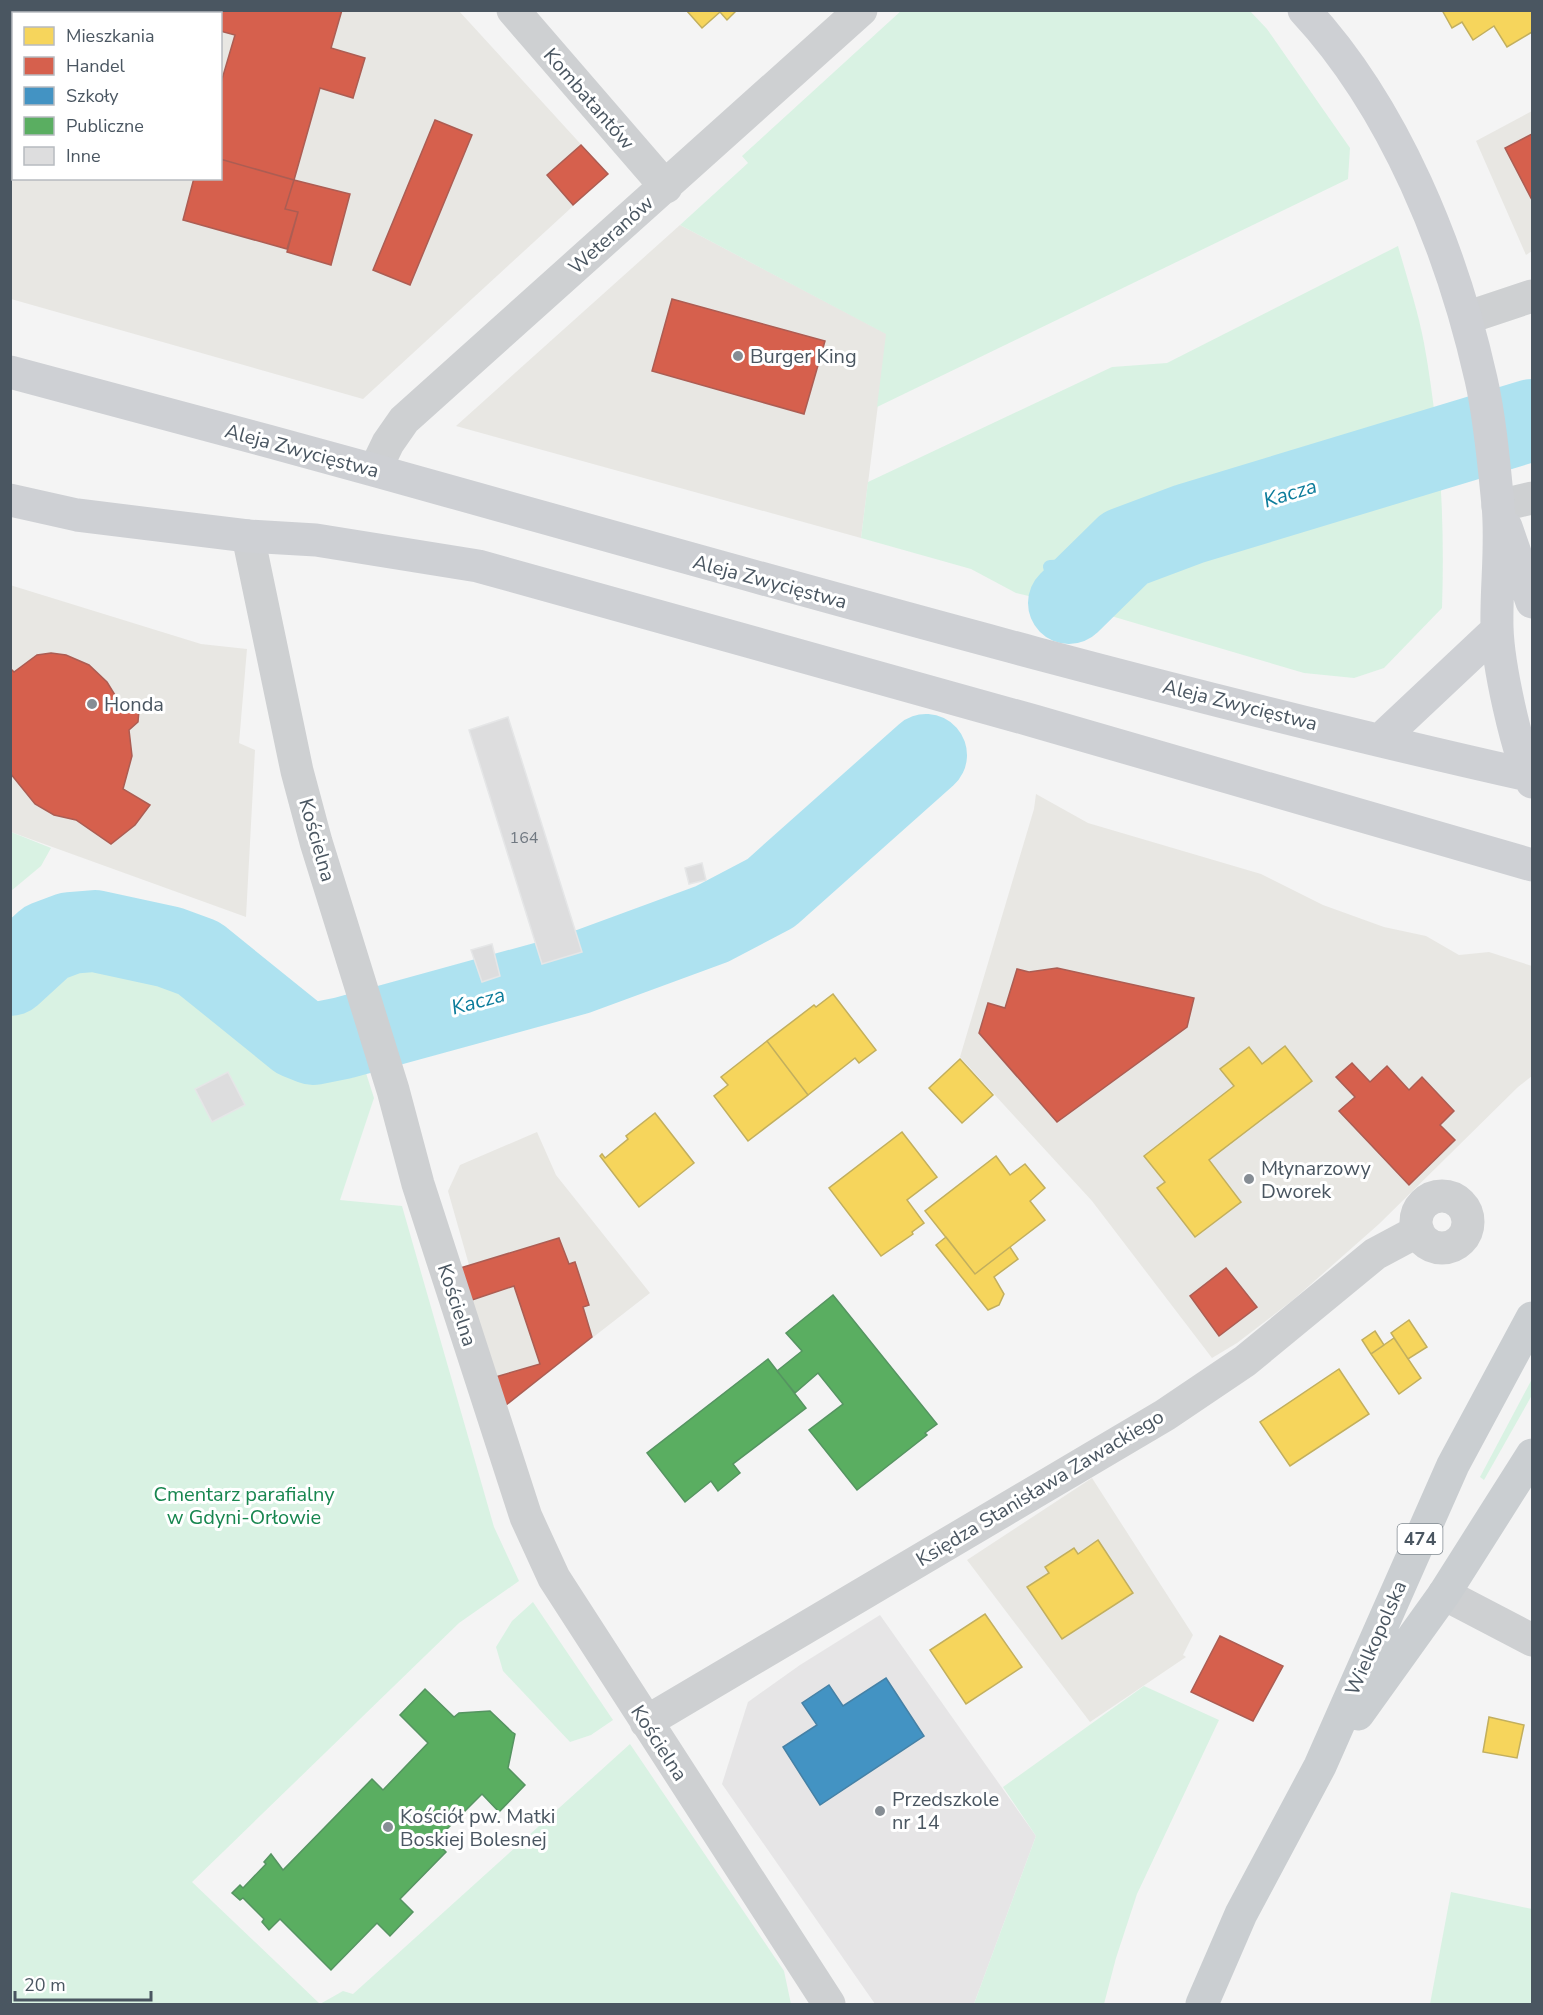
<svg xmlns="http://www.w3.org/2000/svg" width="1543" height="2015" viewBox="0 0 1543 2015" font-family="'Nunito Sans',sans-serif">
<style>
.commercial{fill:#e8e7e3;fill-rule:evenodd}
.education{fill:#e6e5e6}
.green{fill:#d9f2e3}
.homes{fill:#f6d55c;stroke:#c2af5e;stroke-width:1.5}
.shops{fill:#d6604d;stroke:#ac5d53;stroke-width:1.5}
.schools{fill:#4393c3;stroke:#4581a6;stroke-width:1.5}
.public{fill:#5aae61;stroke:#559461;stroke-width:1.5}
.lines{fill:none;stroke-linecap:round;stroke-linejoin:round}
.stream{stroke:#aee2f0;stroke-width:14}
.river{stroke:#aee2f0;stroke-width:82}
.building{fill:#ddddde;stroke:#e5e6e7;stroke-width:1.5}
.street{stroke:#ced0d2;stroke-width:33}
.secondary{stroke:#ced0d4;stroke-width:33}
.primary{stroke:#caced1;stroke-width:33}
.poi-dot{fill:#868d94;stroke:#fff;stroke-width:2}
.labels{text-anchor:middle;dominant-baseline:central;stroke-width:6;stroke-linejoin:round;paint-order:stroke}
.number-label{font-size:16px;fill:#707881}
.shield{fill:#fff;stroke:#808990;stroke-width:1.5}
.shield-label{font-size:18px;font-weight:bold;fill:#4a5661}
.street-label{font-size:20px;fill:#4a5661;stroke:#fff}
.poi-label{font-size:20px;fill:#4a5661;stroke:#fff;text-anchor:start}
.park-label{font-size:20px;fill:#17864f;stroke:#fff}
.water-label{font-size:21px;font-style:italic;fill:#0c7c9b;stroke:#fff}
</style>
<rect width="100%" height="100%" fill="#f4f4f4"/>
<path class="commercial" d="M 10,11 L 459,11 L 608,174 L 363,399 L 11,299 ZM 14,14 L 220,14 L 220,178 L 14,178 Z
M 1532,111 L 1532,251 L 1526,255 L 1476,141 Z
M 680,225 L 887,334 L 861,538 L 456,426 Z
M 10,585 L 201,644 L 247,649 L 239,743 L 255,750 L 246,917 L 11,832 Z
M 1036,794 L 1088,823 L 1261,874 L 1323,905 L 1384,927 L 1426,936 L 1459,955 L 1489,952 L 1532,966 L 1532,1076 L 1518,1087 L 1379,1224 L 1293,1300 L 1237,1343 L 1212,1358 L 1092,1201 L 960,1057 L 1034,809 Z
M 537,1132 L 556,1175 L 650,1293 L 497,1412 L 457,1269 L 469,1265 L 448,1191 L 460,1165 Z
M 1092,1478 L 1193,1635 L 1183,1655 L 1186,1657 L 1090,1722 L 967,1560 Z"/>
<path class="education" d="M 880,1615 L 1036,1836 L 974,2004 L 875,2004 L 722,1784 L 748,1702 L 800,1665 Z"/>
<path class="green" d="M 902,10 L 1250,11 L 1267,29 L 1350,148 L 1348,179 L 877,407 L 886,334 L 680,225 L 748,163 L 742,156 Z
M 1398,246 C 1407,278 1418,311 1424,343 C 1440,431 1445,520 1442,608 L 1384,668 L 1354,678 L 1304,673 L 1101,613 L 1016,593 L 971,569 L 861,538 L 868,482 L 1112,367 L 1167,363 Z
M 11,832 L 51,848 L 41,866 L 11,891 Z
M 120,944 L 197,966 L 245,1004 L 282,1047 L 315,1059 L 358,1048 L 374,1098 L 340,1200 L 402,1206 L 494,1527 L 519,1581 L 459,1623 L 192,1882 L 320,2004 L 343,1991 L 353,1994 L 630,1744 L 784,1971 L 791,2004 L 11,2004 L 11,1006 L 38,974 L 47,953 L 70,945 Z
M 1532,1379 L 1532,1395 L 1484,1480 L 1480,1477 Z
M 533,1602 L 613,1720 L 591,1735 L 570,1742 L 503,1671 L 496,1647 L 512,1621 Z
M 1144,1686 L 1219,1720 L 1137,1894 L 1116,1958 L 1104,2004 L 974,2004 L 1036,1836 L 1003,1787 Z
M 1451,1892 L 1532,1909 L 1532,2004 L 1430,2004 Z"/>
<path class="homes" d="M 686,10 L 737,10 L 727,20 L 720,12 L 702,28 Z
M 1442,10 L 1532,10 L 1532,32 L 1507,47 L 1494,26 L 1473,40 L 1462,22 L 1452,28 Z
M 833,994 L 876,1050 L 859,1063 L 855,1058 L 808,1095 L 767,1041 L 814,1005 L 816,1007 Z
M 767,1041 L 808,1095 L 748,1141 L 714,1096 L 728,1085 L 721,1077 Z
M 1285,1046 L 1312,1081 L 1209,1160 L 1241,1202 L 1195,1237 L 1157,1188 L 1165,1182 L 1144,1156 L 1234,1086 L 1220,1069 L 1249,1047 L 1262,1064 Z
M 960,1059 L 993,1095 L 962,1123 L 929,1088 Z
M 655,1113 L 694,1163 L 639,1207 L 600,1156 L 602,1154 L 605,1158 L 628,1139 L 626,1136 Z
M 902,1132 L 937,1177 L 907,1200 L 924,1223 L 912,1232 L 913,1234 L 881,1256 L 829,1188 Z
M 996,1156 L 1010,1175 L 1025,1164 L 1045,1188 L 1030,1201 L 1045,1220 L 975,1274 L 925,1211 Z
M 946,1237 L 975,1274 L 1010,1247 L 1018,1259 L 994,1277 L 1004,1294 L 999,1305 L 988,1310 L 936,1245 Z
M 1409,1320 L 1427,1347 L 1408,1359 L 1391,1333 Z
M 1375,1331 L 1384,1345 L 1371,1354 L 1362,1340 Z
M 1394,1338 L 1421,1378 L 1399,1394 L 1371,1354 Z
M 1339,1369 L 1369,1414 L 1290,1466 L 1260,1422 Z
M 1098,1540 L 1133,1593 L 1062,1639 L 1027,1587 L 1049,1573 L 1045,1567 L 1074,1548 L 1078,1554 Z
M 985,1614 L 1022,1667 L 966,1704 L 930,1650 Z
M 1489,1717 L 1524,1725 L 1517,1758 L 1483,1752 Z"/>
<path class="shops" d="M 10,10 L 21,10 L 20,14 L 14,14 L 10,50 Z
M 136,10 L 161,10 L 160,14 L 135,14 Z
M 161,10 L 342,10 L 331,48 L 365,58 L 353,98 L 320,88 L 294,180 L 220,159 L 220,86 L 235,35 L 220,31 L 220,14 L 160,14 Z
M 435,120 L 472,135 L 410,285 L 373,270 Z
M 1532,134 L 1532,200 L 1505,148 Z
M 581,145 L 608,174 L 573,205 L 547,175 Z
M 220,159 L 294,180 L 285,209 L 298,212 L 287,249 L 183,220 L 194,178 L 220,178 Z
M 294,180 L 350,194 L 331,265 L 287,252 L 298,212 L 285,209 Z
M 672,299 L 825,341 L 804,414 L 652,371 Z
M 51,653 L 66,655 L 89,665 L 107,682 L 118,700 L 131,701 L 139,710 L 138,722 L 129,730 L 132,756 L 123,789 L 150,805 L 135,825 L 111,844 L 76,820 L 54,815 L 35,804 L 10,773 L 10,668 L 14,672 L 37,655 Z
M 1057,968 L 1194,998 L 1187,1027 L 1057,1122 L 979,1033 L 988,1003 L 1005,1008 L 1017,969 L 1029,972 Z
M 1352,1063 L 1370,1082 L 1387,1066 L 1409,1090 L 1422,1077 L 1454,1111 L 1440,1125 L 1455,1140 L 1409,1185 L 1339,1111 L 1355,1097 L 1336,1077 Z
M 559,1238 L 569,1264 L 575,1262 L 589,1305 L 583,1307 L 592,1337 L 501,1409 L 492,1378 L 540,1364 L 514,1286 L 466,1302 L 457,1269 Z
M 1226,1268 L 1257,1307 L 1219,1336 L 1190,1296 Z
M 1220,1636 L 1283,1666 L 1253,1721 L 1191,1692 Z"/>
<path class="schools" d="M 886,1678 L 924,1736 L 820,1805 L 783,1747 L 817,1725 L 802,1703 L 829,1685 L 843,1706 Z"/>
<path class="public" d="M 833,1295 L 937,1424 L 925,1433 L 927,1435 L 857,1490 L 809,1430 L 843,1404 L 818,1373 L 795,1393 L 777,1371 L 802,1351 L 786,1333 Z
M 768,1359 L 806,1408 L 733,1464 L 740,1473 L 718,1491 L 711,1481 L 685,1502 L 647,1453 Z
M 425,1689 L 454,1717 L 459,1713 L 490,1711 L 512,1732 L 515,1734 L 508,1768 L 525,1785 L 499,1812 L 482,1794 L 435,1841 L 446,1852 L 400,1899 L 413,1912 L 390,1936 L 377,1923 L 331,1970 L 280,1919 L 269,1930 L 262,1922 L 264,1919 L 243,1898 L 240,1900 L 232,1893 L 240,1885 L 243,1888 L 266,1864 L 264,1862 L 271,1854 L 283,1870 L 372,1779 L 383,1790 L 428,1743 L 400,1715 Z"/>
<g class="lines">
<path class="stream" d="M 1050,567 L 1109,564"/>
<path class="river" d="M 1069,603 L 1125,548 L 1189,524 L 1532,420
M 10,975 L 46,942 L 70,933 L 95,931 L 169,947 L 199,958 L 298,1038 L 313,1044 L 343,1038 L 576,974 L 712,924 L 771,893 L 926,755"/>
</g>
<path class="building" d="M 508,717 L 582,952 L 542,964 L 469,730 Z
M 702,863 L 706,880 L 689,884 L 685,868 Z
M 492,944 L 500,976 L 482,982 L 471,950 Z
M 228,1072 L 245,1105 L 212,1122 L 195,1089 Z"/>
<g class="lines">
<path class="street" d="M 513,10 L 666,187
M 1466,318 L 1532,296
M 375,470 L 388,443 L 404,420 L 861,10
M 1498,506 L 1532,498
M 248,536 L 297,771 L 316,842 L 393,1090 L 418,1184 L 526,1517 L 554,1578 L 829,2004
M1416 1222a26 26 0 1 1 52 0a26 26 0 1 1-52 0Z
M 1444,1594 L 1532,1640
M 646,1722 L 1165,1415 L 1245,1361 L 1375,1254 L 1418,1231"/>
<path class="secondary" d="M 1304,10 C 1395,108 1452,250 1481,379 C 1490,418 1494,465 1498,505 C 1502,545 1496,587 1497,627 C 1498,665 1516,748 1532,782
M 10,372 C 133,405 255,437 377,471 C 761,578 1144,689 1532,776
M 10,500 L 77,515 L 248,536 L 316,540 L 478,566 L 1034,721 L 1532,865
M 1506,527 L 1532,602
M 1380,740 L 1497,630"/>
<path class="primary" d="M 1358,1714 L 1444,1594 L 1532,1455
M 1202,2004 L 1241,1914 L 1320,1766 L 1453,1465 L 1532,1318"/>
</g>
<g class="poi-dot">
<circle cx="738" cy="356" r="6"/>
<circle cx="92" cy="704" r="6"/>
<circle cx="1249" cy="1179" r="6"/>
<circle cx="880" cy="1811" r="6"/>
<circle cx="388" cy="1827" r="6"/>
</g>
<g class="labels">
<g class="number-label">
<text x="524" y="838">164</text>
</g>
<rect class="shield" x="1397.5" y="1524" width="45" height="30" rx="4.5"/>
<g class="shield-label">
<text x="1420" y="1539">474</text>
</g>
<g class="street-label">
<text transform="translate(589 99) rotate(49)">Kombatantów</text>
<text transform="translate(611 235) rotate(-42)">Weteranów</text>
<text transform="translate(302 451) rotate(15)">Aleja Zwycięstwa</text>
<text transform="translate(770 582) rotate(15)">Aleja Zwycięstwa</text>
<text transform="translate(1240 705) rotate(14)">Aleja Zwycięstwa</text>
<text transform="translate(317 840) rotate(74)">Kościelna</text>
<text transform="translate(457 1305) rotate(72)">Kościelna</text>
<text transform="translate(1040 1488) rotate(-31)">Księdza Stanisława Zawackiego</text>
<text transform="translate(1376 1638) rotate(-66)">Wielkopolska</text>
<text transform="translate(659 1743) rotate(57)">Kościelna</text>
</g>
<g class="poi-label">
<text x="750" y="356">Burger King</text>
<text x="104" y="704">Honda</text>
<text x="1261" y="1168">Młynarzowy<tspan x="1261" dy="23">Dworek</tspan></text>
<text x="892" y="1799">Przedszkole<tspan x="892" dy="23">nr 14</tspan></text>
<text x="400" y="1816">Kościół pw. Matki<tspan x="400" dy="23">Boskiej Bolesnej</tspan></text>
</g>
<g class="park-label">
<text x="244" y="1494">Cmentarz parafialny<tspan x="244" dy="23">w Gdyni-Orłowie</tspan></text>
</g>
<g class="water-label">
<text transform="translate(1290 493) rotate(-17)">Kacza</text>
<text transform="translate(478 1001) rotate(-15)">Kacza</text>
</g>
</g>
<rect width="1543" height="2015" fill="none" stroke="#4a5661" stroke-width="24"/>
<rect x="12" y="12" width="210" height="168" fill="#ffffff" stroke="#b7bbc0" stroke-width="1.5"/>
<rect x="24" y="27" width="30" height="18" fill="#f6d55c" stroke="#b7bbc0" stroke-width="1.5"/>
<text x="66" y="42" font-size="18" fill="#4a5661">Mieszkania</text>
<rect x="24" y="57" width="30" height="18" fill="#d6604d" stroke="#b7bbc0" stroke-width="1.5"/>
<text x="66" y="72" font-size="18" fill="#4a5661">Handel</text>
<rect x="24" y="87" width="30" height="18" fill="#4393c3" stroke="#b7bbc0" stroke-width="1.5"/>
<text x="66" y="102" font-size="18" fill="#4a5661">Szkoły</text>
<rect x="24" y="117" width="30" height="18" fill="#5aae61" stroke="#b7bbc0" stroke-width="1.5"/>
<text x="66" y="132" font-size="18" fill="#4a5661">Publiczne</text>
<rect x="24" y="147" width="30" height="18" fill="#ddddde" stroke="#b7bbc0" stroke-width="1.5"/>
<text x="66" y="162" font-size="18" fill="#4a5661">Inne</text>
<path d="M15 1991v9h136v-9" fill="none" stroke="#4a5661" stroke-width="3"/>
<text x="24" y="1991" font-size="18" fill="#4a5661" stroke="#ffffff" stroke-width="4.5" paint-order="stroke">20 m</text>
</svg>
